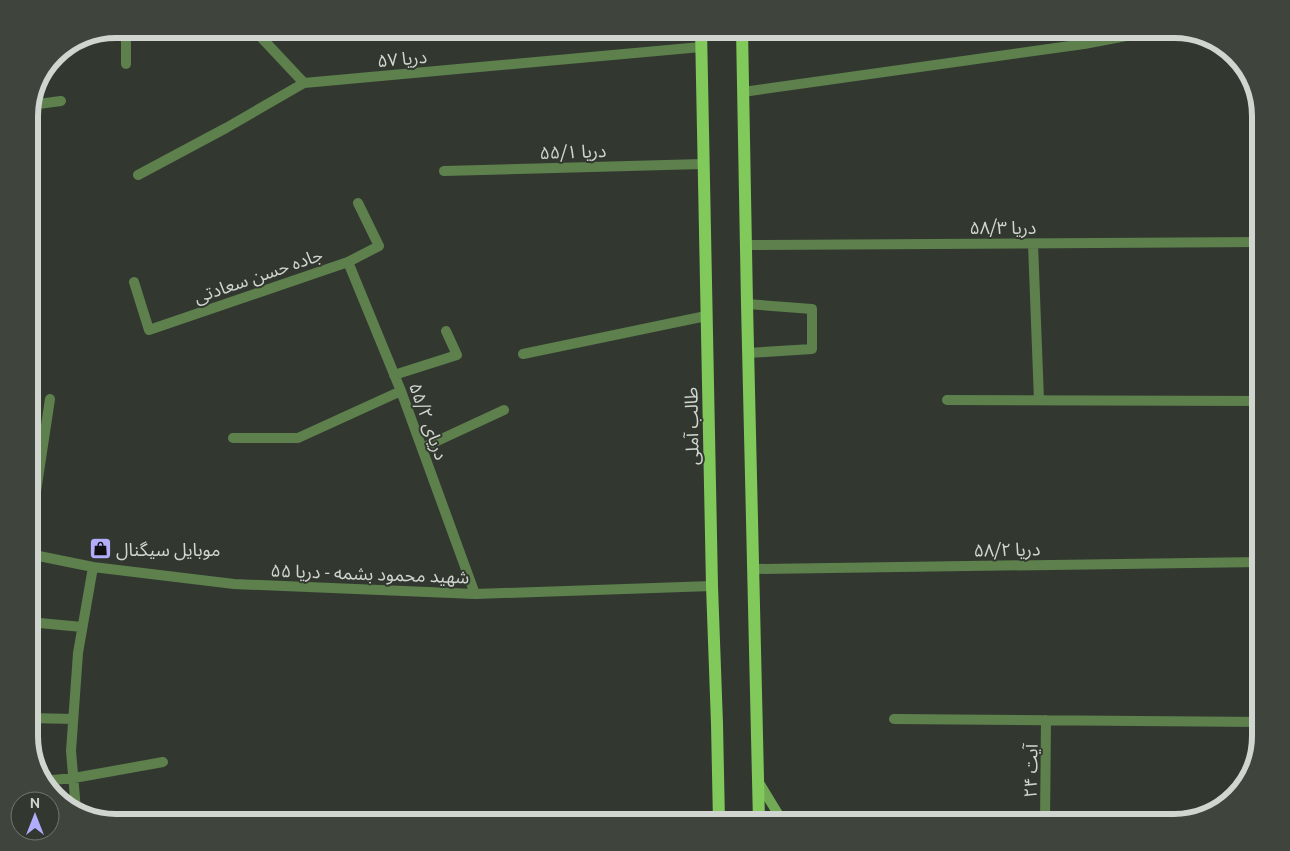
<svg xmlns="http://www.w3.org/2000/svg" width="1290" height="851" viewBox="0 0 1290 851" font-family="Ubuntu,'Noto Sans Arabic',sans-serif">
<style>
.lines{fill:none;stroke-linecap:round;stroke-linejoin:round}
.service{stroke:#5d804d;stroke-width:10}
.minor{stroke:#5d804d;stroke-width:10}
.secondary{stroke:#72a955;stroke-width:10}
.primary{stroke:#81c95b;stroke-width:12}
.labels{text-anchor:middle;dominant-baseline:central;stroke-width:4;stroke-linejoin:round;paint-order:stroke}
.street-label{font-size:18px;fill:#d1d5d0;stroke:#323830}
.poi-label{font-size:18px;fill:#d1d5d0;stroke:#323830;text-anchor:start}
.rim{fill:none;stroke:#d1d5d0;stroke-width:6}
</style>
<rect width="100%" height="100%" fill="#323830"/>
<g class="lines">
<path class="service" d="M 747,304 L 812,309 L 812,349 L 748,353"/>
<path class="minor" d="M 246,29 L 259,35 L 304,83 L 701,47
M 126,64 L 126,29
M 743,92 L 1084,44 L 1163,29
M 31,105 L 61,101
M 444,171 L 703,164
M 138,175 L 226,128 L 304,83
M 1033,244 L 1039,400
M 746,245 L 1261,242
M 348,262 L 401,391 L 475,594
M 134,282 L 149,330 L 348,262 L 379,246 L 358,203
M 523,354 L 706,316
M 394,375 L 457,355 L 446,331
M 947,400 L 1261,401
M 233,438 L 298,438 L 401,391
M 422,448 L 504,410
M 29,538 L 50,399
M 29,554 L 93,567 L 234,584 L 475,594 L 712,586
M 753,569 L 1261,562
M 29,622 L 82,627
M 29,718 L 73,719
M 894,719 L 1261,722
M 42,781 L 74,778 L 163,762
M 76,810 L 71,751 L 78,653 L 93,567
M 680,822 L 719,820
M 1045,822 L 1046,720"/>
<path class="secondary" d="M 758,781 L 783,822"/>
<path class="primary" d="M 701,29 L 712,586 L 717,724 L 719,822
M 742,29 L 747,304 L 759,822"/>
</g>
<defs>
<symbol id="shop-square" viewBox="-11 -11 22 22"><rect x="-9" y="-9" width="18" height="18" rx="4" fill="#b1adfa" stroke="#323830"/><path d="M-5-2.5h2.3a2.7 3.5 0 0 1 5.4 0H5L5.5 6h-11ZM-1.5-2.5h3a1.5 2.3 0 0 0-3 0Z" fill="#111"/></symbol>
</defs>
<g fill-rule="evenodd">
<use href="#shop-square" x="88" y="536" width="25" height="25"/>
</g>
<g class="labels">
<g class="street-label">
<text transform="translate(402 58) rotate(-5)">دریا ۵۷</text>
<text transform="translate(573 151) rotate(-2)">دریا ۵۵/۱</text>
<text x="1003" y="227">دریا ۵۸/۳</text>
<text transform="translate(258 275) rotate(-19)">جاده حسن سعادتی</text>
<text transform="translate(429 421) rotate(70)">دریای ۵۵/۲</text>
<text transform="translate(691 426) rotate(-91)">طالب آملی</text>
<text transform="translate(1007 549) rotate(-1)">دریا ۵۸/۲</text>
<text transform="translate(370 573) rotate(2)">شهید محمود بشمه - دریا ۵۵</text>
<text transform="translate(1030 771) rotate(-89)">آیت ۲۴</text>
</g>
<g class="poi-label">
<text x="116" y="549">موبایل سیگنال</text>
</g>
</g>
<path d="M0 0H1290V851H0ZM116 38H1174A78 78 0 0 1 1252 116V736A78 78 0 0 1 1174 814H116A78 78 0 0 1 38 736V116A78 78 0 0 1 116 38Z" fill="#3f453d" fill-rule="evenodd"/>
<path class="rim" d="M116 38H1174A78 78 0 0 1 1252 116V736A78 78 0 0 1 1174 814H116A78 78 0 0 1 38 736V116A78 78 0 0 1 116 38Z"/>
<g transform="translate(35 816)"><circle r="24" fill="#323830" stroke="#727770"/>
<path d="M0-4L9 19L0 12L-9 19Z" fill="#b1adfa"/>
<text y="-8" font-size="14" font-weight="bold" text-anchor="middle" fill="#d1d5d0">N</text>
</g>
</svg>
